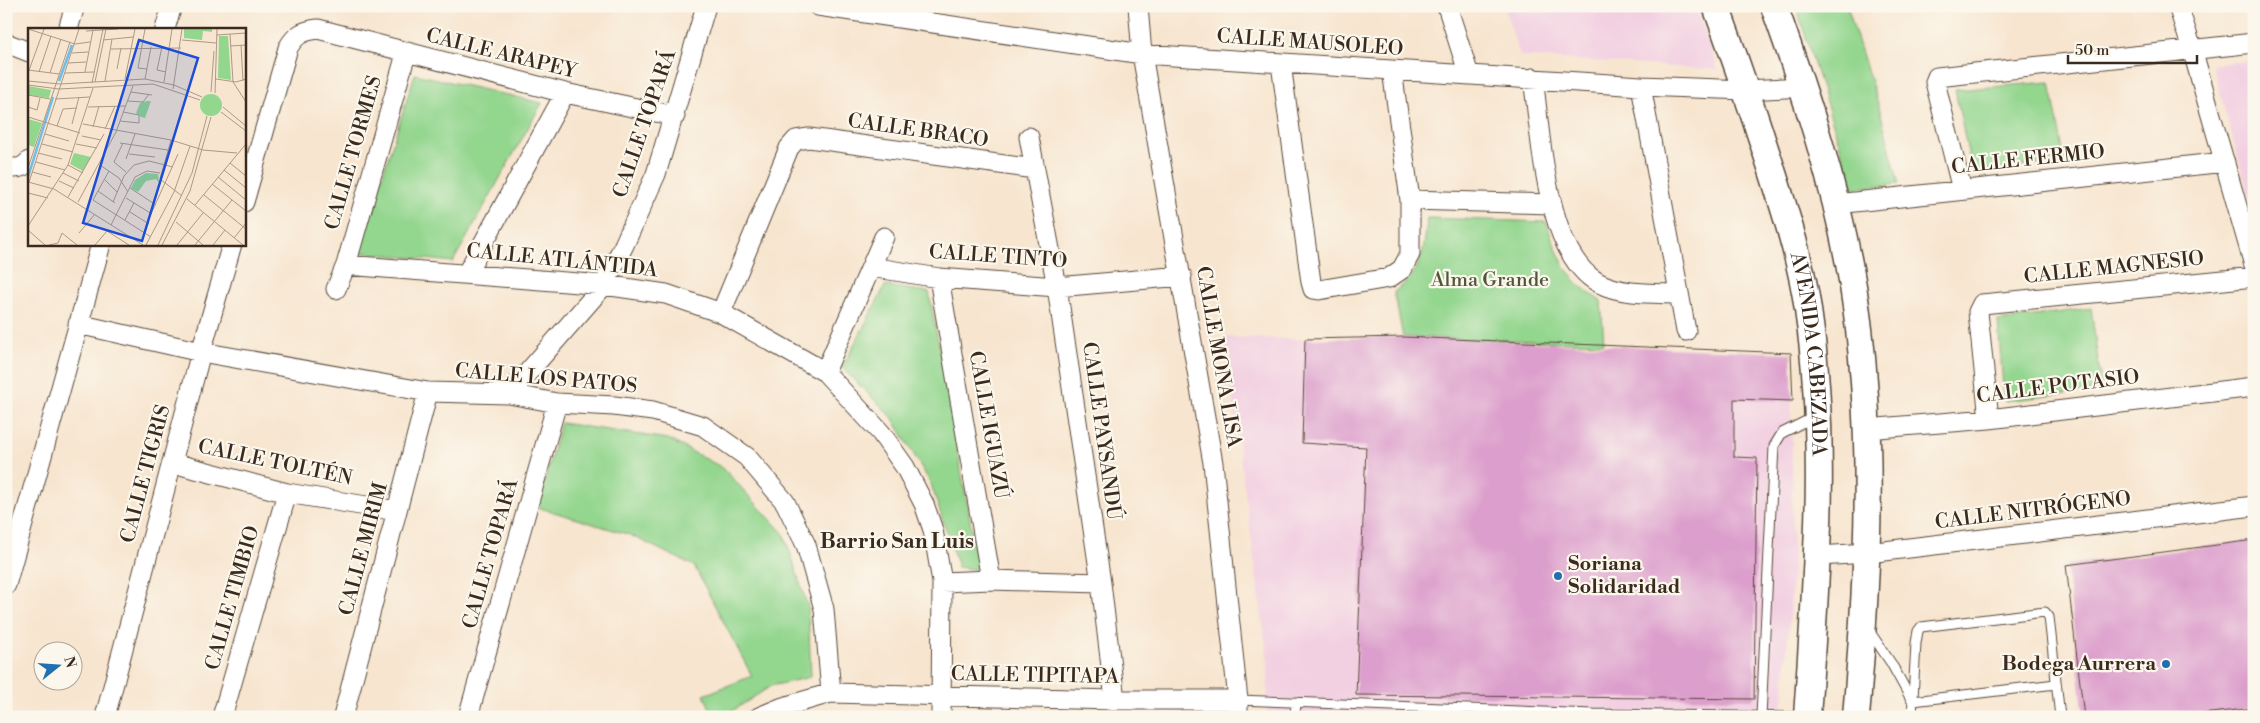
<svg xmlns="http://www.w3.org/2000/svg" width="2260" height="723" viewBox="0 0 2260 723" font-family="'Libre Bodoni',serif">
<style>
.built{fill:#f2cfe1}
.green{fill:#93d68e;stroke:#678056}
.building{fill:#dc9ecc}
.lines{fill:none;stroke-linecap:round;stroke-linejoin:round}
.service-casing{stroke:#574639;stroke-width:11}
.minor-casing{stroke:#574639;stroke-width:21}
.secondary-casing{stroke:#574639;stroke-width:29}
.service{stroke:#fff;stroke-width:9}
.minor{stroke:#fff;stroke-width:19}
.secondary{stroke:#fff;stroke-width:26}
.poi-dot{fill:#1f6fb2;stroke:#fbf7ec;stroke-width:2}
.labels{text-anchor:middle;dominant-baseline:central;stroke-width:4.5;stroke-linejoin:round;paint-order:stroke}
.street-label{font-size:20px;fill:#3b2a1e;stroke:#fbf7ec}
.park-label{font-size:20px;fill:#51553a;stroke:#fbf7ec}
.poi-label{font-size:20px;font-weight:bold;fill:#3b2a1e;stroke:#fbf7ec;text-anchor:start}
.neighbourhood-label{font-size:21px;font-weight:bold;fill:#3b2a1e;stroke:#fbf7ec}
.inset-river{fill:none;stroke:#6fbde9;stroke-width:2.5}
.inset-road{fill:none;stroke:#ac9a88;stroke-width:1}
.view{fill:#1d4ed8;fill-opacity:0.15;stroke:#1d4ed8;stroke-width:2.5}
.inset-edge{fill:none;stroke:#3b2a1e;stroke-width:2.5}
</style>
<rect width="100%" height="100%" fill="#fbf7ec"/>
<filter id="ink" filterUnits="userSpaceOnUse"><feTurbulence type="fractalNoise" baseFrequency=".02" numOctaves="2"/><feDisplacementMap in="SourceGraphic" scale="10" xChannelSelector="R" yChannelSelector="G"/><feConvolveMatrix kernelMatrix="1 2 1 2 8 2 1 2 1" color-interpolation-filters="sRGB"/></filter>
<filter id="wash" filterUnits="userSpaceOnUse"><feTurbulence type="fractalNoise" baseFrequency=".0096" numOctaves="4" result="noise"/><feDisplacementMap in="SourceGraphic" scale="20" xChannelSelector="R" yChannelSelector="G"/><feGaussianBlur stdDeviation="1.12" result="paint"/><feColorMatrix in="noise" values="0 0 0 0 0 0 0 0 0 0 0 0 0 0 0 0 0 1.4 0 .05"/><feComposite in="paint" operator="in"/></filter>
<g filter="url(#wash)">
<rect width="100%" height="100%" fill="#f7e5cf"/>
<path class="built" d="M 1504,6 L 1695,6 L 1718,70 L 1520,56 Z
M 2254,60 L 2254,213 L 2212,65 Z
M 1224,337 L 1791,353 L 1793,569 L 1782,717 L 1267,717 L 1268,662 Z"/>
<path class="green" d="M 1796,6 L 1847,6 L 1879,107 L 1899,184 L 1853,188 Z
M 415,74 L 542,103 L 453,262 L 358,252 Z
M 2050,82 L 2065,161 L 1972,172 L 1955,90 Z
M 1427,218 L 1546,222 C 1560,259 1565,279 1601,301 L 1604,343 L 1403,337 L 1394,292 C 1421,274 1425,249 1427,218 Z
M 885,286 L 929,292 L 979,570 L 958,567 L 931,484 L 892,417 L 842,368 Z
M 2091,308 L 2102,390 L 2004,401 L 1998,321 Z
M 561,423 L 668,439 L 723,468 L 784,534 L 808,607 L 811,677 L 771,686 L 723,717 L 714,717 L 704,695 L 752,676 L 694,566 L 630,535 L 537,507 Z"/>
<g id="blocks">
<path class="building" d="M 1403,337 L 1791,353 L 1793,401 L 1734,399 L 1734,457 L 1757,458 L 1754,699 L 1356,695 L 1366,447 L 1302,443 L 1305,339 Z
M 2254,540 L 2254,708 L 2176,717 L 2084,717 L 2066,565 Z"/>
</g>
</g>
<g filter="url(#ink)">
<use href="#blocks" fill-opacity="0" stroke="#574639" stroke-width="1"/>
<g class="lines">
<defs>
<path id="service" d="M 1868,629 L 1891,663 L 1912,701
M 1238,700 L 1593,714 L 1804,717
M 1913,701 L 2056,684
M 1295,717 L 1296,702
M 1761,717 L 1774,446 L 1782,433 L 1814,417
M 1912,717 L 1916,643 L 1918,631 L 1921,627 L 2045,612 L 2049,617 L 2060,717"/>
<path id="minor" d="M 818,6 L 1142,54 L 1641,86 L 1746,90 L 1803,87
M 1138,6 L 1142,54 L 1213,463 L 1238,700 L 1238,717
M 1447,6 L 1469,75
M 2178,6 L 2192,49 L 2254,265
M 68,29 L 75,6
M 165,29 L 172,6
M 6,43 L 29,52
M 1281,64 L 1311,282 L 1313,289 L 1319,290 L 1389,278 L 1402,269 L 1410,254 L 1410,200 L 1392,70
M 1533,78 C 1541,133 1545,254 1599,283 C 1623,295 1653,293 1678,294
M 1641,86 L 1686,331
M 1029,137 L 1057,287 L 1101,583 L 1115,700
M 6,167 C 15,169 23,169 29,161
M 1962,190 L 1935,82 L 1937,77 L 2254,43
M 1410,200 L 1550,204
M 244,202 L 288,48 C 296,34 303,31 318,29 L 565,93 L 675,116
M 1836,204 L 2225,162
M 346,265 L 604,285 L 666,294 L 721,313 L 825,372 L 881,433 L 905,467 L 924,504 L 933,530 L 942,582 L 941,717
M 871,267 L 939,278 L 1057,287 L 1182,276
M 467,273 L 565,93
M 939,278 L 991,580
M 336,289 L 346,265 L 406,54
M 721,313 L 789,148 L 796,140 L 809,138 L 1035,169
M 78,324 L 201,352 L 428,392 L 509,394 L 557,403 L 614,406 L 653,411 L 703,426 L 747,457 L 785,502 L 806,545 L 824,609 L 831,693
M 825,372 L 884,237
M 509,394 L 604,285 L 624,245 L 656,174 L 706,6
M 1989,419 L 1978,312 L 1982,304 L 2254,277
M 1866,429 L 1989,419 L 2254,387
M 173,463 L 287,493 L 397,511
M 1818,556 L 1868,553 L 2254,506
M 942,582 L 991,580 L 1101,583
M 6,585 L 101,244
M 105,717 L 201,352 L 232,244
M 222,717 L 287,493
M 343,717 L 428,392
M 468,717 L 557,403
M 759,717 L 783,707 L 831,693 L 1115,700 L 1238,700"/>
<g id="secondary">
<path id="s1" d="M 1716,6 C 1735,58 1753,111 1770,164 C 1785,211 1801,260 1808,310 C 1828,444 1816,582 1807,717"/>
<path d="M 1774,6 C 1807,98 1837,190 1853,286 C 1876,429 1868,574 1856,717"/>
</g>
</defs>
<use href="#service" class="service-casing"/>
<use href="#minor" class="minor-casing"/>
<use href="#secondary" class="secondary-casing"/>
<use href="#service" class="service"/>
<use href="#minor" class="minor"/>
<use href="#secondary" class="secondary"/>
</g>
</g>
<g class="poi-dot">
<circle cx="1558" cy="576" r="5"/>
<circle cx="2166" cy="664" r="5"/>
</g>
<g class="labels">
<g class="street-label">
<text transform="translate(1310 43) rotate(4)">CALLE MAUSOLEO</text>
<text transform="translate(501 54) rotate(14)">CALLE ARAPEY</text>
<text transform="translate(645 124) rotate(-71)">CALLE TOPARÁ</text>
<text transform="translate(918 131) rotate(8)">CALLE BRACO</text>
<text transform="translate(354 153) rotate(-74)">CALLE TORMES</text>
<text transform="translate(2028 160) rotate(-6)">CALLE FERMIO</text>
<text transform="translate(998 257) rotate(4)">CALLE TINTO</text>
<text transform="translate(562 261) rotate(6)">CALLE ATLÁNTIDA</text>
<text transform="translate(2114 268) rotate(-6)">CALLE MAGNESIO</text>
<text stroke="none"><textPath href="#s1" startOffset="362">AVENIDA CABEZADA</textPath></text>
<text transform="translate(1218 357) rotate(80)">CALLE MONA LISA</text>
<text transform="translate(546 379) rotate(5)">CALLE LOS PATOS</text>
<text transform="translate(2058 387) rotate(-7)">CALLE POTASIO</text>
<text transform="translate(988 425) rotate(80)">CALLE IGUAZÚ</text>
<text transform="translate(1101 431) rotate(82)">CALLE PAYSANDÚ</text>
<text transform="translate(275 463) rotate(12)">CALLE TOLTÉN</text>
<text transform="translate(146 474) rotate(-75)">CALLE TIGRIS</text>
<text transform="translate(2033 511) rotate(-7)">CALLE NITRÓGENO</text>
<text transform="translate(364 549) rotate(-75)">CALLE MIRIM</text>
<text transform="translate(491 554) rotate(-74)">CALLE TOPARÁ</text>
<text transform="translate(233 598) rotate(-74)">CALLE TIMBIO</text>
<text transform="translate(1035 676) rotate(1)">CALLE TIPITAPA</text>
</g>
<g class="park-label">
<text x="1490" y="280">Alma Grande</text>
</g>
<g class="poi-label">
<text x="1568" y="564">Soriana<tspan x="1568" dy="23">Solidaridad</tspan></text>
<text x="2156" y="664" text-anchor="end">Bodega Aurrera</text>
</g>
<g class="neighbourhood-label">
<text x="897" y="542">Barrio San Luis</text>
</g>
</g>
<g transform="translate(28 28)">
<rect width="218" height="218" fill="#f7e5cf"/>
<path d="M 156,1 L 184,1 L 184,4 L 175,3 L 174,12 L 156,10 ZM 191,8 L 200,8 L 203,52 L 190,50 ZM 0,58 L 23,62 L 21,70 L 0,67 ZM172 77a11 11 0 1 1 22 0a11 11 0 1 1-22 0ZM 119,73 L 123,73 L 117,90 L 113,89 L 108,85 L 112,75 ZM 0,91 L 14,95 L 6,119 L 0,117 ZM 46,125 L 63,129 L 55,143 L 42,136 ZM 118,145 L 130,146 L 131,155 L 128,151 L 118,153 L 110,164 L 103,160 L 107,152 Z" fill="#93d68e"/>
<path class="inset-river" d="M 31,53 L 44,17M 0,149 L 25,69"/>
<path class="inset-road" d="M 0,1 L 47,16 L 62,14M 117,1 L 110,40 L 119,41M 58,3 L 90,1M 202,6 L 205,54 L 218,74M 189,7 L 218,5M 75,12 L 105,9M 154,12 L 188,15M 213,17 L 215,53M 202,18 L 218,17M 134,19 L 129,42 L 138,44M 83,21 L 153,20M 44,25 L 60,24M 40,35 L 58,34M 89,41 L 93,20M 0,42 L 31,46M 11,44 L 23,8M 57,44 L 65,2M 0,45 L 16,1M 22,45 L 33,11M 37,45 L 66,44M 97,51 L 107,1M 117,51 L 123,19M 188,51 L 208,54 L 218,51M 0,53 L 32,56 L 117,51 L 146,57 L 174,69M 77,53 L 84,11M 67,54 L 78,1M 136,54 L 144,1M 64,55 L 75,1M 0,57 L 31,61 L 125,56 L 172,72M 145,61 L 154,1M 103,64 L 124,67M 183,64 L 186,23M 187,65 L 189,1M 0,67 L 22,71M 27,71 L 62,69M 100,73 L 115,74 L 121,66M 0,79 L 9,82 L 12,70M 60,79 L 98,78M 195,79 L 218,98M 193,84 L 218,103M 0,89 L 52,105M 92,93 L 111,95 L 111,87 L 95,84M 44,96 L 51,69M 55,96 L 143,112 L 175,122 L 209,125M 29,98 L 35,81 L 49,80M 65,99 L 71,78M 77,101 L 87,78M 17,106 L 41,113M 54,108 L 73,112M 143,112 L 132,151 L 154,168M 92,115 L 140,122M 95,115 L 86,134 L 98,144M 14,116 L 45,124M 48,116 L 69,120M 10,125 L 34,131M 101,126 L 127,129M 98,131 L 107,106M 8,134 L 37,142M 202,135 L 218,148M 40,137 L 55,145M 72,137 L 91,150 L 100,164M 0,140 L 42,14M 196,142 L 218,160M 81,143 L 65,172 L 123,209M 4,144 L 23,149M 35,145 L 51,153M 190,149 L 218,172M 77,152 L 89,164M 31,153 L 46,160M 0,154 L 26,161 L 115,217M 1,154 L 51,1M 184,156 L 218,183M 102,160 L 128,177M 70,163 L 87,175M 0,165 L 20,170M 176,167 L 218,201M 40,169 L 76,106M 98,170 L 124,186M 159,171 L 215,217M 50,174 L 88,104 L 105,58M 85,174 L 96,148 L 106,137 L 121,133 L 145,139M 167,177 L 218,116M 102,184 L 121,196M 97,192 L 106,175M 148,194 L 175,217M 119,195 L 150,126M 83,197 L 107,149 L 119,143 L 132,145M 0,198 L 40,137 L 65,60M 1,203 L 17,217M 51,205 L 67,186M 206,210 L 218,195M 21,217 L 30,215 L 34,205 L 49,217M 67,217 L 79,203 L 101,217M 118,217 L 146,164 L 162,118M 130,217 L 164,145 L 179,88M 134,217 L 162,163 L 183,89M 149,217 L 175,185M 167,217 L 204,172M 185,217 L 197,202"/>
<path class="view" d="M 111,12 L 170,30 L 114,213 L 55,195 Z"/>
<rect width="218" height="218" class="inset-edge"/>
</g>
<rect width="2260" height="723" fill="none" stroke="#fbf7ec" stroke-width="25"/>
<g transform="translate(58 666) rotate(73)"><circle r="24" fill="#fbf7ec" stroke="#aea59a"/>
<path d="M0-4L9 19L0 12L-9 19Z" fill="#1f6fb2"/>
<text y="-8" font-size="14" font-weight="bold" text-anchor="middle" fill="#3b2a1e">N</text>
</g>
<path d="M2068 55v8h129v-8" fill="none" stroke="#3b2a1e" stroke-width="2.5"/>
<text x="2075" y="55" font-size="15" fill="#3b2a1e" stroke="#fbf7ec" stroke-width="4" paint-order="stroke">50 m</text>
</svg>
